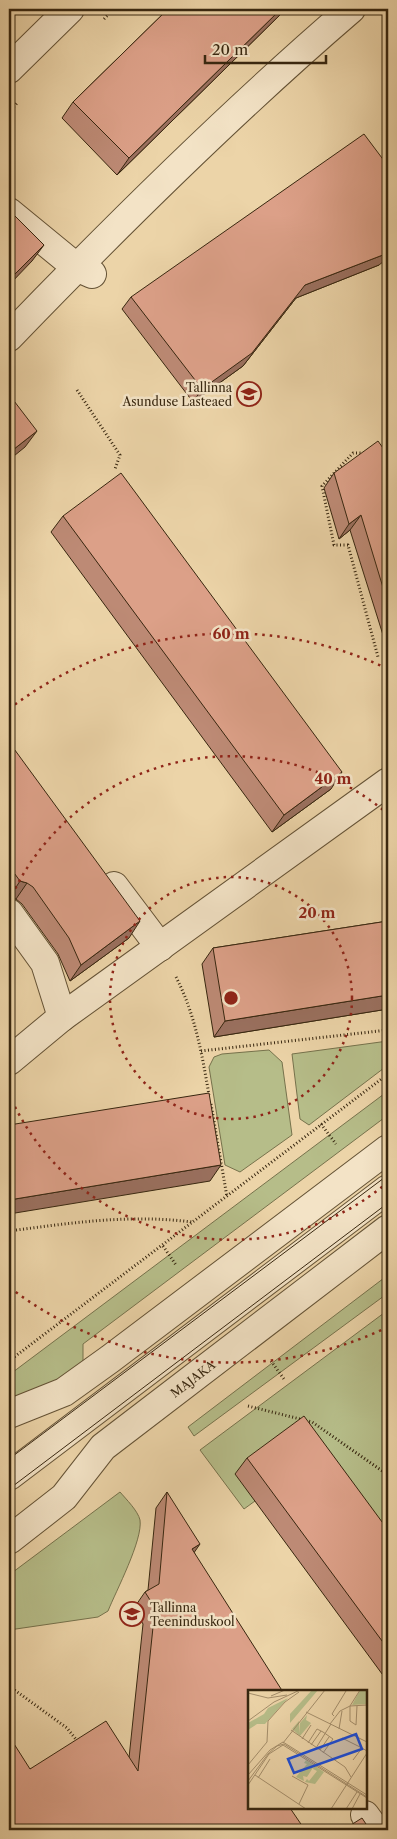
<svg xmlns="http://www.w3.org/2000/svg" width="397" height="1839" viewBox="0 0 397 1839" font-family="'Libre Caslon Text',serif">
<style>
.green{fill:#b6bd89;stroke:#76724c}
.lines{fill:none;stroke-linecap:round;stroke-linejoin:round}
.minor-casing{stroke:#645235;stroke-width:30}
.path{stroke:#37260f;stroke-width:3;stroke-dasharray:1 2.5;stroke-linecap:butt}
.minor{stroke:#f3e3c6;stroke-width:28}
.tram{stroke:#37260f;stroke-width:1}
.wall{fill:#bd8a75;stroke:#37260f}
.shaded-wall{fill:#9a705f;stroke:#37260f}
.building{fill:#dca088;stroke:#37260f}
.ring{fill:none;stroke:#8f2418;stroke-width:2.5;stroke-dasharray:2.5 5}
.labels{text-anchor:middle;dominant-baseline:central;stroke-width:5;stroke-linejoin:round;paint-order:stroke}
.poi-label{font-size:12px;fill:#37260f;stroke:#f3e3c6;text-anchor:end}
.street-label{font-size:12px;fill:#37260f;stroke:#f3e3c6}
.inset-road{fill:none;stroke:#a48e6b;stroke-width:1}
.view{fill:#1d4ed8;fill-opacity:0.15;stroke:#1d4ed8;stroke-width:2.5}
.inset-edge{fill:none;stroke:#37260f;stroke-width:2.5}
.centre{fill:#8f2418;stroke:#f3e3c6;stroke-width:2.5}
.ring-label{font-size:15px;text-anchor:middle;font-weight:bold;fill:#8f2418;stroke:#f3e3c6;stroke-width:5;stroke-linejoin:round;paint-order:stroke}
</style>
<rect width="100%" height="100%" fill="#ecd4a8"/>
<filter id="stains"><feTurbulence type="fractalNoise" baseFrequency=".004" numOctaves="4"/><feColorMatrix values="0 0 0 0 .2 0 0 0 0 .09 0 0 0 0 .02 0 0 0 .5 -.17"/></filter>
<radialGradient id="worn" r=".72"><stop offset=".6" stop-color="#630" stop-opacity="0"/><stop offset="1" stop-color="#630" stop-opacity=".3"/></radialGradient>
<path class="green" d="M 388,1041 L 388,1065 L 309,1125 L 300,1119 L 292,1054 Z
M 269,1050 L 282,1062 L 292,1135 L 240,1172 L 225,1165 L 209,1067 L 214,1057 L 222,1054 Z
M 388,1091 L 388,1115 L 83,1344 L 83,1365 L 51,1385 L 9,1400 L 9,1375 Z
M 388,1275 L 388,1293 L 194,1436 L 188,1427 Z
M 388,1310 L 388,1562 L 255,1501 L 244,1509 L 200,1450 Z
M 120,1492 C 126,1499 138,1511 140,1520 C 143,1540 116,1591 108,1611 L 98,1617 L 9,1630 L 9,1575 Z"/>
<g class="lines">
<defs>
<g id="minor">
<path d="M 9,69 L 70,9"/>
<path d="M 9,212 L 76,267 L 92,274"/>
<path d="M 9,337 C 119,223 231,112 351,9"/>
<path d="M 114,886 L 160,947"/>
<path d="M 9,913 L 45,963 L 62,1017"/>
<path d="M 9,1061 L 62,1017 L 388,782"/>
<path d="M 9,1414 L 64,1392 L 110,1359 L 388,1149"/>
<path d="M 9,1476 L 388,1189"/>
<path id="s1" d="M 9,1540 L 64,1497 L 103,1447 L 388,1229"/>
<path d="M 365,1815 L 376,1830"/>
</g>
</defs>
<use href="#minor" class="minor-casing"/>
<path class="path" d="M 104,19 L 114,9
M 9,112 L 17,103
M 77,390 L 120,455 L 115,469
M 364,453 L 353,453 L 322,486 L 334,545 L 348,545 L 378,657
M 176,977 C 195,1014 202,1054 209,1095
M 201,1051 L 388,1030
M 211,1104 L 227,1197
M 321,1124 L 336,1144
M 9,1231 C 71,1223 129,1214 192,1222
M 163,1246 L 176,1265
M 9,1361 L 388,1074
M 271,1361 L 284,1379
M 248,1406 L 312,1422 L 388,1475
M 9,1686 L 67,1728 L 78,1742"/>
<use href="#minor" class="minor"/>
<path class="tram" d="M 9,1459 L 388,1175
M 9,1489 L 388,1203"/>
</g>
<path class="wall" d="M 168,9 L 286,9 L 117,175 L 62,118 L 73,102 Z
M 379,265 L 296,298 L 243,366 L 193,402 L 122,309 L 131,297 Z
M 388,455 L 388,632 L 383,635 L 350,530 L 339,539 L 324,488 L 334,473 Z
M 63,516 L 331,789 L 272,832 L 51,532 Z
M 9,742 L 129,938 L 70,981 L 58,954 L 22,904 L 16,899 L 9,898 Z
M 388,921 L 388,1009 L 214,1037 L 202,964 L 213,948 Z
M 247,1458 L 388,1530 L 388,1682 L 235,1474 Z
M 167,1492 L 194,1552 L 250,1692 L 250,1808 L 30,1769 L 129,1758 L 143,1624 L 134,1608 L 145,1592 L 148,1590 L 156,1508 Z"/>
<path class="shaded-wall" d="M 281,9 L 286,9 L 117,175 L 129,158 Z
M 44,245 L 32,261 L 9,285 L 9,280 Z
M 388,253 L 388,258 L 379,265 L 296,298 L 243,366 L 193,402 L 202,389 L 305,285 Z
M 37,431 L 25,447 L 9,460 L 9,453 Z
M 361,515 L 350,530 L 339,539 L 349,524 Z
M 388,628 L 388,632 L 383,635 Z
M 342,772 L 331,789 L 272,832 L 284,815 Z
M 20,881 L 27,883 L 16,899 L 9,898 Z
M 140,921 L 129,938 L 70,981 L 81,965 Z
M 388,995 L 388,1009 L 214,1037 L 225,1021 Z
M 221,1165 L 210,1181 L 9,1214 L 9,1200 Z
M 200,1544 L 189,1560 L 192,1549 Z"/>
<path class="building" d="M 168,9 L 281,9 L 129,158 L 73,102 Z
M 364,134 L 388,166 L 388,253 L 305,285 L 252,353 L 202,389 L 131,297 Z
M 9,210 L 44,245 L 9,280 Z
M 11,397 L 37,431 L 9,453 L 9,399 Z
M 378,441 L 388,455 L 388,604 L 361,515 L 349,524 L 334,473 Z
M 121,473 L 342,772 L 284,815 L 63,516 Z
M 9,742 L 140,921 L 81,965 L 69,938 L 33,887 L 27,883 L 20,881 L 9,866 Z
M 388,921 L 388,995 L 225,1021 L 213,948 Z
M 209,1093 L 221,1165 L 9,1200 L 9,1125 Z
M 304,1416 L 388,1530 L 388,1649 L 247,1458 Z
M 167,1492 L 200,1544 L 192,1549 L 283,1692 L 250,1692 L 250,1808 L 290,1808 L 305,1830 L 9,1830 L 9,1736 L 30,1769 L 106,1721 L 138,1771 L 155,1608 L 145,1592 L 159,1584 Z
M 362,1818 L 370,1830 L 343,1830 Z"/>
<g class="ring">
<circle cx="231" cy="998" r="121"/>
<path d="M388 1182A242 242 0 0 1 9 1094M9 902A242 242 0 0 1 388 814"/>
<path d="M388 1327A364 364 0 0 1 9 1287M9 709A364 364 0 0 1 388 669"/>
</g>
<defs>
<symbol id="school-ring" viewBox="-11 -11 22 22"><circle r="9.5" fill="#f3e3c6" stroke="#8f2418" stroke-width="1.5"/><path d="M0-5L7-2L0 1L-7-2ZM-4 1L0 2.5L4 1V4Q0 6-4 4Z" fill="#8f2418"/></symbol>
<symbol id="university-ring" viewBox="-11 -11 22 22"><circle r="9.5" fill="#f3e3c6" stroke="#8f2418" stroke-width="1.5"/><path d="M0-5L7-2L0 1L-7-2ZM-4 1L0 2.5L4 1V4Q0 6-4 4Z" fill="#8f2418"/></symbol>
</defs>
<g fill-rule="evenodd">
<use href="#school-ring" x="235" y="380" width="28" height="28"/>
<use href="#university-ring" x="118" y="1600" width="28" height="28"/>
</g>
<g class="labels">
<g class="poi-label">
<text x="232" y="387">Tallinna<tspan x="232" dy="14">Asunduse Lasteaed</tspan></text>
<text x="150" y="1607" text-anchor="start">Tallinna<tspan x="150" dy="14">Teeninduskool</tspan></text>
</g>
<g class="street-label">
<text stroke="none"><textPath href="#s1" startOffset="246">MAJAKA</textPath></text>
</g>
</g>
<g transform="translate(248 1690)">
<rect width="119" height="119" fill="#ecd4a8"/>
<path d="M 64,0 L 70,0 L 42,33 L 42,24 ZM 112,0 L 119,0 L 119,14 L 104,15 ZM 40,8 L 17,34 L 9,34 L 0,40 L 0,33 L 16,24 L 20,18 ZM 59,25 L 58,30 L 63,33 L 52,46 L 44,39 L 51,31 L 51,44 L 52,33 ZM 58,70 L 76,82 L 67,94 L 57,92 L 59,89 L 61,91 L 69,81 L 65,79 L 66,76 L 59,87 L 55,86 L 56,91 L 48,87 L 59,74 L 56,73 Z" fill="#b6bd89"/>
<path class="inset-road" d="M 0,3 L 20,8 L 39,5M 23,6 L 37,0M 58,22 L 119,52M 86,26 L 84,24 L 98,1M 0,31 L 26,12 L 52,0M 82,34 L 92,21 L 102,16 L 119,15M 108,35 L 102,31 L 102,16 L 112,0M 108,35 L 109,16M 91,39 L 94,21M 43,40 L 97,77 L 103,87M 94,48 L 114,58M 54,49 L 63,35M 35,52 L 119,105M 35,53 L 77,0M 60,53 L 69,39 L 75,42 L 85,49 L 75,63M 35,55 L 119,108M 63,55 L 73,41M 68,58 L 83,34M 72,60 L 81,47M 105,70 L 114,58 L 119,61M 0,75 L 19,52 L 20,31 L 37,12 L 51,2M 0,85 L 22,60 L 35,52M 7,85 L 58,119M 44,86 L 60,95 L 51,114M 10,88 L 22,69M 0,91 L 20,64 L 29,56 L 36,54 L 119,107M 0,95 L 21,64 L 35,55M 83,119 L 119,63M 98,119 L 109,102M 104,119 L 112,104"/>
<path class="view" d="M 108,44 L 114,59 L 46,83 L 40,69 Z"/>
<rect width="119" height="119" class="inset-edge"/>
</g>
<circle cx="231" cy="998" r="8" class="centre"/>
<g class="ring-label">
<text x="231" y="639">60 m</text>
<text x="333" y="784">40 m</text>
<text x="317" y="918">20 m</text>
</g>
<rect width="397" height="1839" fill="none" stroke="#ecd4a8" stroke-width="30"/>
<rect x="10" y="10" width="377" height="1819" fill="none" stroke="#37260f" stroke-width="2.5"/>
<rect x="15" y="15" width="367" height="1809" fill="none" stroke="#37260f"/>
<path d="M205 55v8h121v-8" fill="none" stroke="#37260f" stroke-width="2.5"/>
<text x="212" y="55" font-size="15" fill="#37260f" stroke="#f3e3c6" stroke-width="4" paint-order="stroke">20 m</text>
<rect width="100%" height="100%" filter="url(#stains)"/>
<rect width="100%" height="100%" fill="url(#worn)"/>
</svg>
